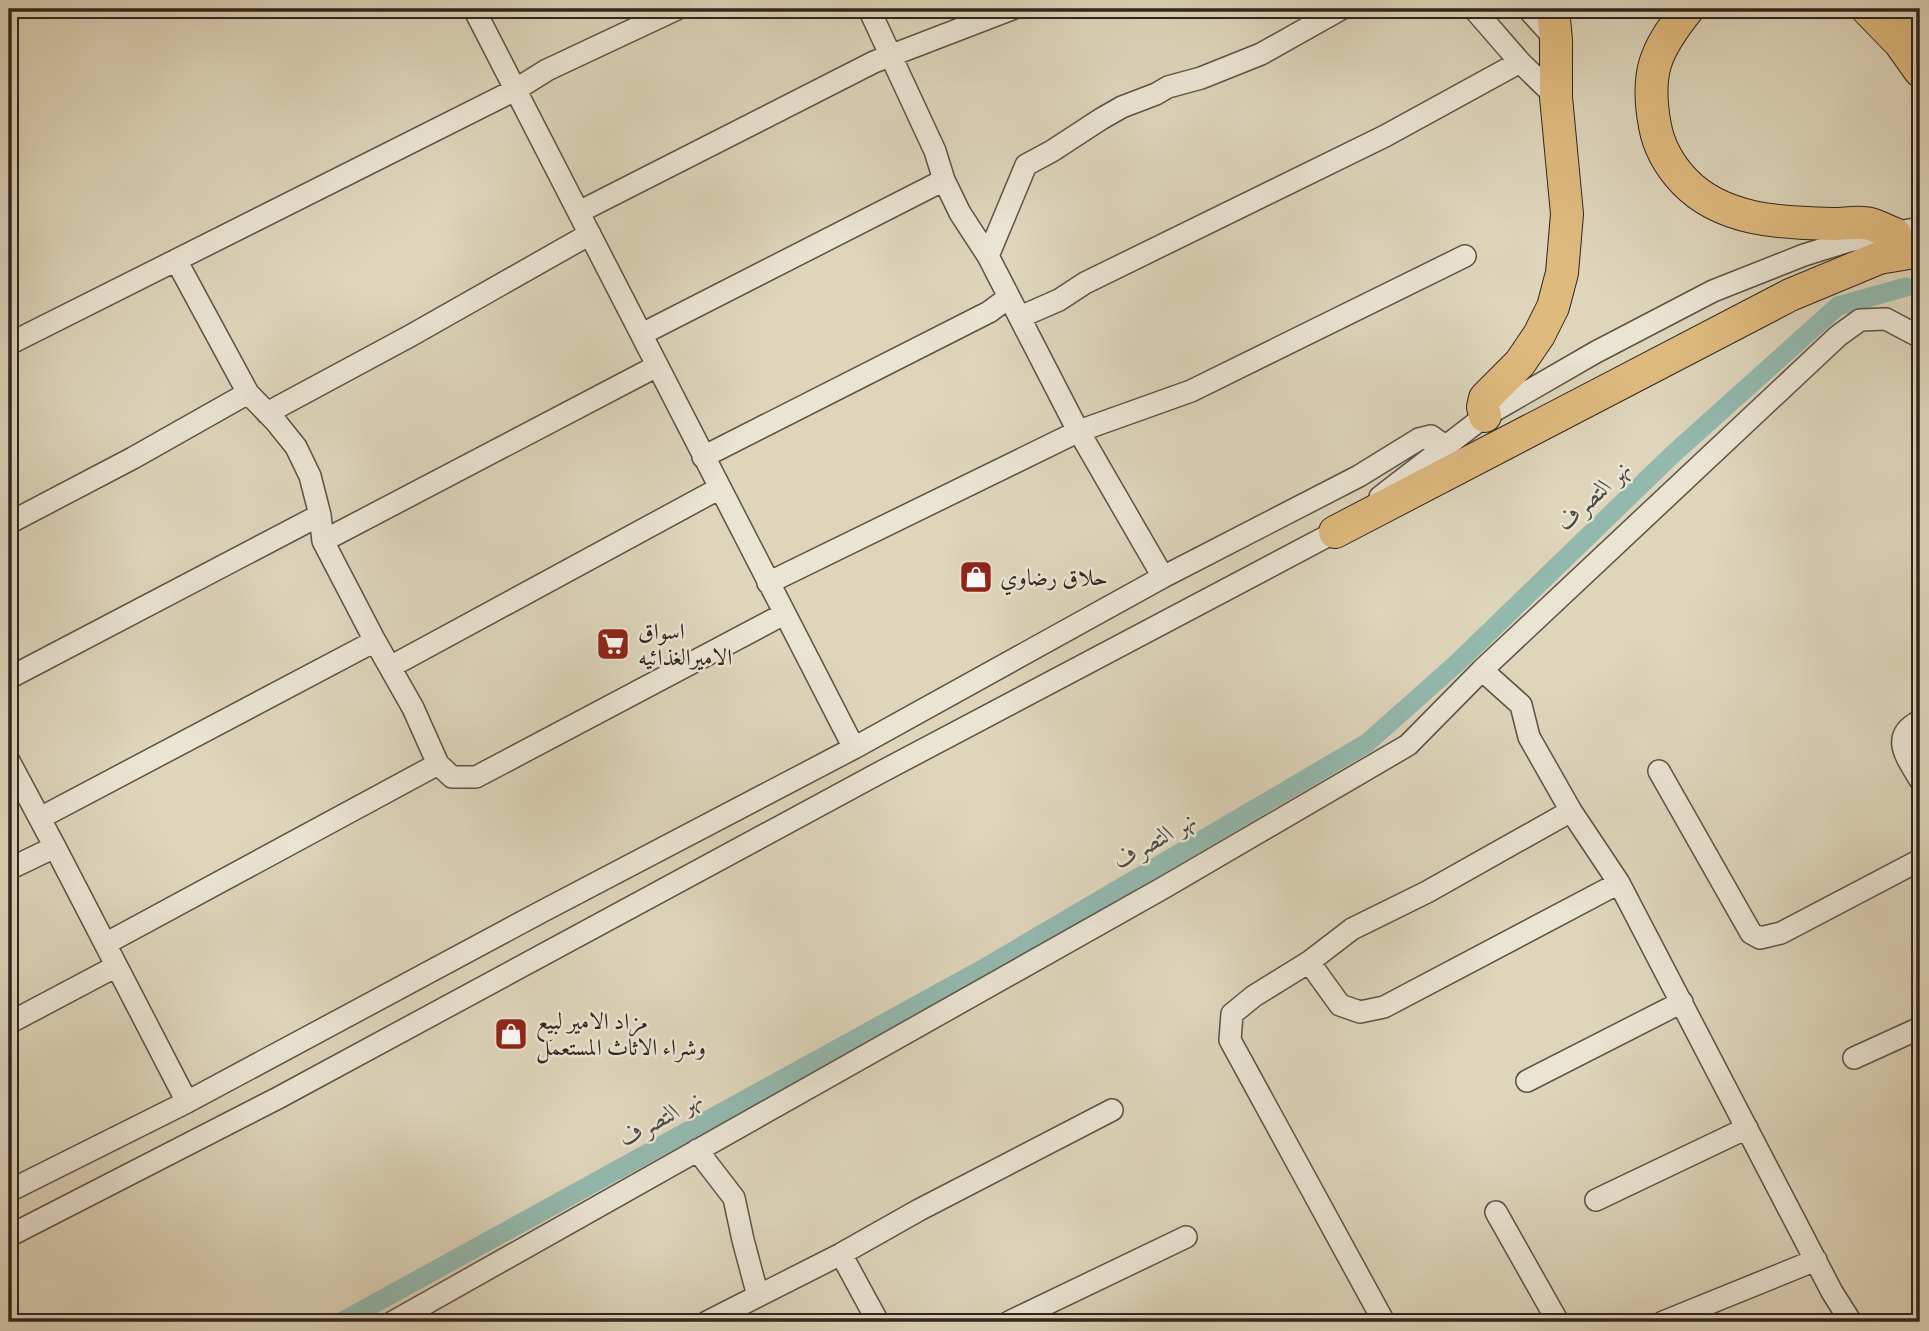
<svg xmlns="http://www.w3.org/2000/svg" width="1929" height="1331" viewBox="0 0 1929 1331" font-family="'IM FELL French Canon',Amiri,serif">
<style>
.lines{fill:none;stroke-linecap:round;stroke-linejoin:round}
.canal{stroke:#93b9ae;stroke-width:19}
.minor-casing{stroke:#5c5145;stroke-width:24}
.highway-casing{stroke:#30251e;stroke-width:34}
.minor{stroke:#eae4d3;stroke-width:21}
.highway{stroke:#dfba7e;stroke-width:32}
.labels{text-anchor:middle;dominant-baseline:central;stroke-width:5;stroke-linejoin:round;paint-order:stroke}
.poi-label{font-size:23px;fill:#30251e;stroke:#eae4d3;text-anchor:start}
.water-label{font-size:24px;font-style:italic;fill:#494a42;stroke:#eae4d3}
</style>
<rect width="100%" height="100%" fill="#ded5bb"/>
<filter id="stains"><feTurbulence type="fractalNoise" baseFrequency=".00286" numOctaves="4"/><feColorMatrix values="0 0 0 0 .2 0 0 0 0 .09 0 0 0 0 .02 0 0 0 .5 -.17"/></filter>
<radialGradient id="worn" r=".72"><stop offset=".6" stop-color="#630" stop-opacity="0"/><stop offset="1" stop-color="#630" stop-opacity=".3"/></radialGradient>
<g class="lines">
<path class="canal" d="M 341,1322 L 986,967 L 1367,743 L 1457,663 L 1672,455 L 1838,306 L 1906,287"/>
<defs>
<path id="minor" d="M 474,9 L 854,748
M 869,9 L 935,151 L 944,180 L 960,213 L 988,256 L 1074,423 L 1163,577
M 1474,9 L 1520,62 L 1556,97
M 1528,9 L 1556,40
M 579,212 L 874,62 L 1012,9
M 988,256 L 1026,165 L 1052,151 L 1101,119 L 1122,107 L 1156,94 L 1168,87 L 1201,78 L 1261,54 L 1341,9
M 176,260 L 248,393 L 276,422 L 296,447 L 310,476 L 320,515 L 323,541 L 375,641 L 413,708 L 438,764 L 452,777 L 476,777 L 784,614
M 1020,317 L 1059,300 L 1085,283 L 1385,136 L 1520,62
M 642,334 L 944,180
M 9,344 L 515,90 L 547,70 L 677,9
M 267,413 L 410,336 L 590,234
M 703,457 L 989,312 L 1008,298
M 1380,497 L 1485,416 L 1596,352 L 1713,291 L 1804,255 L 1849,241 L 1920,228
M 9,523 L 133,458 L 248,393
M 323,541 L 657,366
M 768,583 L 1079,431 L 1191,391 L 1465,256
M 390,667 L 720,488
M 9,678 L 320,515
M 1920,721 C 1888,737 1908,758 1920,780
M 9,761 L 55,847 L 187,1102
M 1659,771 L 1751,933 L 1760,938 L 1781,933 L 1920,860
M 40,818 L 375,641
M 9,869 L 55,847
M 105,944 L 438,764
M 1309,962 L 1340,1005 L 1360,1012 L 1384,1007 L 1619,883
M 9,1023 L 111,969 L 117,968
M 1854,1058 L 1920,1028
M 1527,1081 L 1682,1002
M 697,1150 L 734,1198 L 743,1240 L 758,1296
M 9,1191 L 187,1102 L 541,912 L 854,748 L 1163,577 L 1359,476 L 1419,439 L 1431,436 L 1445,446
M 1596,1200 L 1747,1128
M 1496,1212 L 1558,1322
M 9,1236 L 278,1098 L 881,772 L 1335,532 L 1343,525
M 841,1254 L 878,1322
M 393,1322 L 1163,888 L 1408,745 L 1482,670
M 707,1322 L 841,1254 L 919,1210 L 1112,1110
M 1009,1322 L 1186,1237
M 1384,1322 L 1230,1040 L 1232,1014 L 1254,996 L 1309,962 L 1352,929 L 1427,892 L 1571,811
M 1663,1322 L 1816,1260
M 1851,1322 L 1832,1292 L 1619,883 L 1571,811 L 1529,737 L 1521,705 L 1482,670 L 1838,336 L 1860,320 L 1886,319 L 1920,337"/>
<path id="highway" d="M 1688,9 C 1655,50 1645,73 1655,126 C 1659,148 1669,165 1684,181 C 1722,221 1781,223 1833,224 C 1845,224 1859,221 1870,224 C 1878,226 1887,231 1895,234
M 1867,9 L 1900,43 L 1920,71
M 1902,9 L 1920,43
M 1485,416 L 1483,407 L 1485,398 L 1520,363 L 1539,335 L 1553,307 L 1562,273 L 1567,214 L 1556,97 L 1556,40 L 1553,9
M 1335,532 L 1790,295 L 1879,258 L 1920,251"/>
</defs>
<use href="#minor" class="minor-casing"/>
<use href="#highway" class="highway-casing"/>
<use href="#minor" class="minor"/>
<use href="#highway" class="highway"/>
</g>
<defs>
<symbol id="shop-square" viewBox="-11 -11 22 22"><rect x="-9" y="-9" width="18" height="18" rx="4" fill="#8f2418" stroke="#eae4d3"/><path d="M-5-2.5h2.3a2.7 3.5 0 0 1 5.4 0H5L5.5 6h-11ZM-1.5-2.5h3a1.5 2.3 0 0 0-3 0Z" fill="#fff"/></symbol>
<symbol id="supermarket-square" viewBox="-11 -11 22 22"><rect x="-9" y="-9" width="18" height="18" rx="4" fill="#8f2418" stroke="#eae4d3"/><path d="M-6-5.5h2.5l.6 2H6L4.5 2H-2.5L-4.4-4H-6ZM-1.5 3.2a1.3 1.3 0 1 0 .1 0ZM3 3.2a1.3 1.3 0 1 0 .1 0Z" fill="#fff"/></symbol>
</defs>
<g fill-rule="evenodd">
<use href="#shop-square" x="957" y="558" width="38" height="38"/>
<use href="#supermarket-square" x="594" y="625" width="38" height="38"/>
<use href="#shop-square" x="492" y="1015" width="38" height="38"/>
</g>
<g class="labels">
<g class="poi-label">
<text x="1000" y="577">حلاق رضاوي</text>
<text x="638" y="631">اسواق<tspan x="638" dy="26">الاميرالغذائيه</tspan></text>
<text x="536" y="1021">مزاد الامير لبيع<tspan x="536" dy="26">وشراء الاثاث المستعمل</tspan></text>
</g>
<g class="water-label">
<text transform="translate(1594 495) rotate(-43)">نهر التصرف</text>
<text transform="translate(1155 840) rotate(-30)">نهر التصرف</text>
<text transform="translate(661 1118) rotate(-29)">نهر التصرف</text>
</g>
</g>
<rect width="1929" height="1331" fill="none" stroke="#ded5bb" stroke-width="35"/>
<rect x="10" y="10" width="1908" height="1310" fill="none" stroke="#30251e" stroke-width="3.5"/>
<rect x="18" y="18" width="1894" height="1296" fill="none" stroke="#30251e" stroke-width="2"/>
<rect width="100%" height="100%" filter="url(#stains)"/>
<rect width="100%" height="100%" fill="url(#worn)"/>
</svg>
